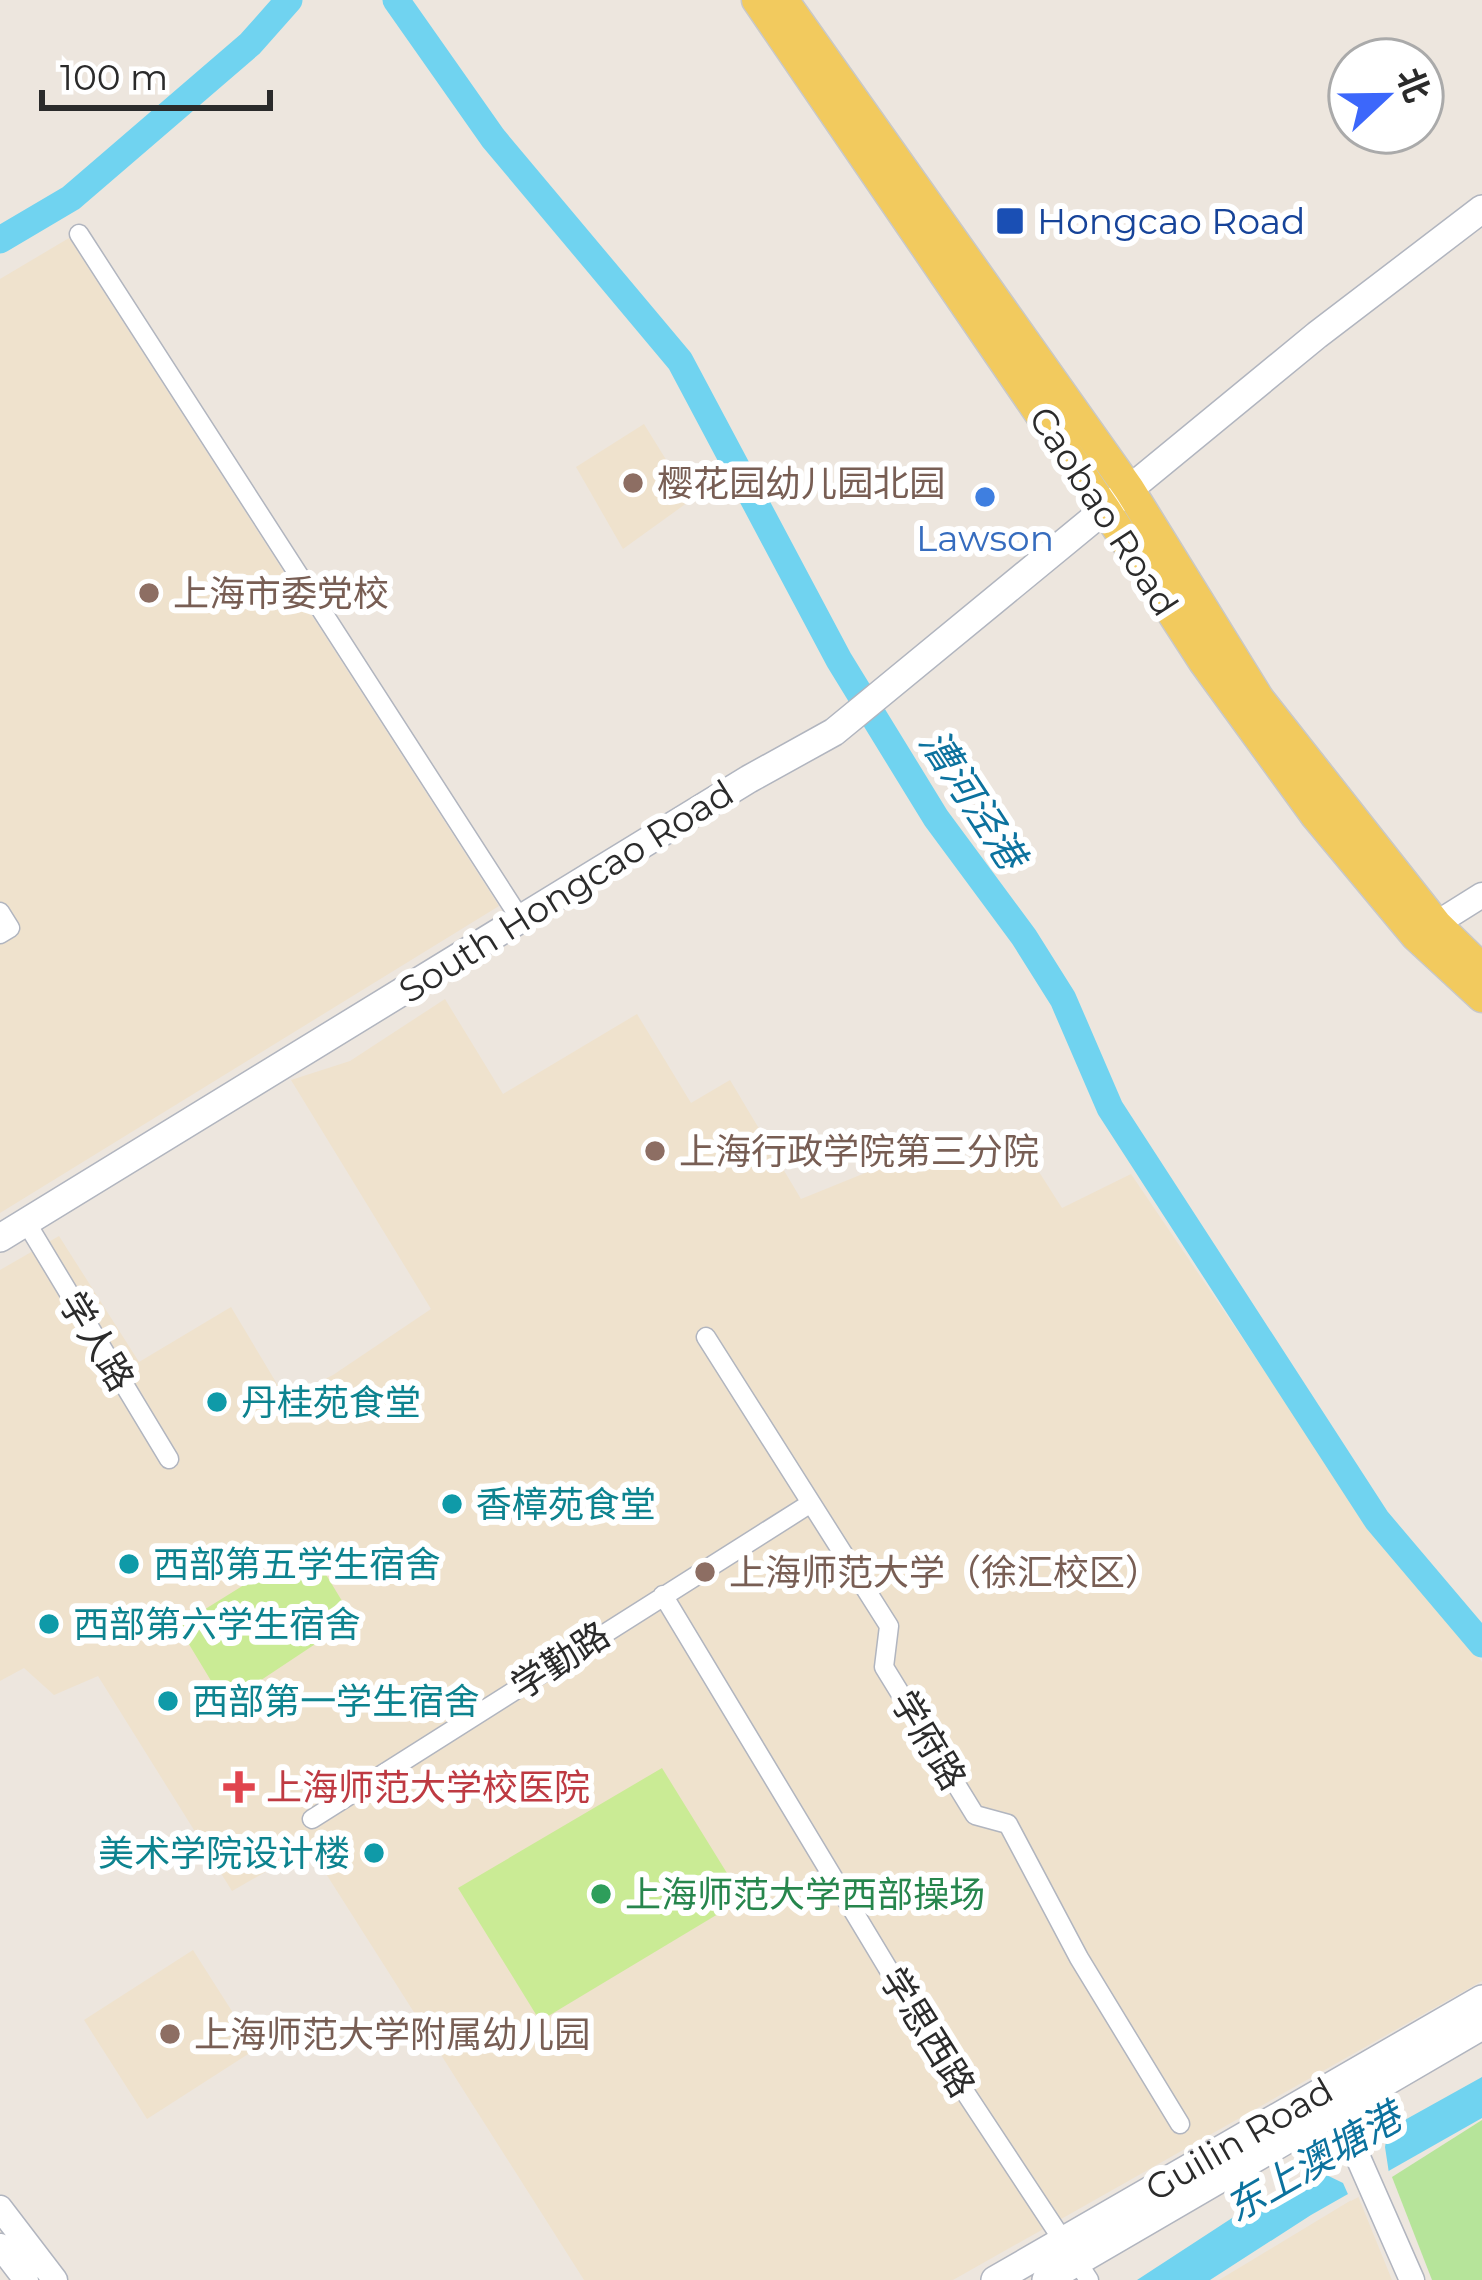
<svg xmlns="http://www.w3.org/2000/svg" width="1482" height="2280" viewBox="0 0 1482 2280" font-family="Montserrat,'Noto Sans SC',sans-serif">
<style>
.education{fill:#efe2cd}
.green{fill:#b6e49a}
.pitch{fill:#caeb95}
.water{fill:#70d3f0}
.pier{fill:#ede6de}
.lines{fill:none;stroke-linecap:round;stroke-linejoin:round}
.river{stroke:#70d3f0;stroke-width:27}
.minor-casing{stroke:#b1b5bf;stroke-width:21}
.tertiary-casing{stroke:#b1b5bf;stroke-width:27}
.secondary-casing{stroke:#b1b5bf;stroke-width:30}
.primary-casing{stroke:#c8c8c8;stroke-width:33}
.minor{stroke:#fff;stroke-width:18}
.tertiary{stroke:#fff;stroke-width:24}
.secondary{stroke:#fff;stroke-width:27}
.primary{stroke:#f2ca5e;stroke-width:30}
.transit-dot{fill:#1a4fb4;stroke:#fff;stroke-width:4.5}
.education-dot{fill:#8d6e63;stroke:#fff;stroke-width:4.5}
.shop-dot{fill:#3f7fe0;stroke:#fff;stroke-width:4.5}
.culture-dot{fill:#0f9aa8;stroke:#fff;stroke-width:4.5}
.health-dot{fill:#e0444e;stroke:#fff;stroke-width:4.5}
.leisure-dot{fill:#2e9e5b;stroke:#fff;stroke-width:4.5}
.labels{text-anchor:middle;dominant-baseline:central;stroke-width:12;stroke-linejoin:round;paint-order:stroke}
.transit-label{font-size:36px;fill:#164399;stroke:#fff;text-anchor:start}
.education-label{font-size:36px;fill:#785e54;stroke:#fff;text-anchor:start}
.street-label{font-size:36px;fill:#2b2b2b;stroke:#fff}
.shop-label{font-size:36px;fill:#366cbe;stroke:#fff}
.culture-label{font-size:36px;fill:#0d838f;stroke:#fff;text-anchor:start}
.health-label{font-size:36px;fill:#be3a42;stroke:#fff;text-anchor:start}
.leisure-label{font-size:36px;fill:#27864d;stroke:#fff;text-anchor:start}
.water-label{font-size:39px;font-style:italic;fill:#0c729e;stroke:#fff}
</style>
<rect width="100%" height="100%" fill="#ede6de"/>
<path class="education" d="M 69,238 L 499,906 L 0,1213 L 0,279 Z
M 644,424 L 691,500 L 623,549 L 576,467 Z
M 445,999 L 503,1094 L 637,1014 L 691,1103 L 730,1080 L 801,1199 L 934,1145 L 949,1169 L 1027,1153 L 1062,1208 L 1131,1174 L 1339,1481 L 1482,1662 L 1482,1981 L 953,2280 L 584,2280 L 309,1847 L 232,1891 L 98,1676 L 54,1695 L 24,1668 L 0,1681 L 0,1270 L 59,1236 L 139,1362 L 231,1307 L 286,1399 L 333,1375 L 431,1309 L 291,1080 L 350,1061 Z
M 193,1950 L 256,2049 L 147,2119 L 84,2020 Z
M 1358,2196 L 1392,2280 L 1219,2280 Z"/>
<path class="green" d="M 1482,2120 L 1482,2280 L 1432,2280 L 1392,2177 Z"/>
<path class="pitch" d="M 308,1545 L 353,1619 L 225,1704 L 178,1626 Z
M 662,1768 L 743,1899 L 540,2021 L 458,1888 Z"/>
<path class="water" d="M 1482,2077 L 1482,2118 L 1311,2215 L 1210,2280 L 1137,2280 L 1252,2205 Z"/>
<path class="pier" d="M 1398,2117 L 1388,2130 L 1385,2147 L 1390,2180 L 1351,2201 L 1343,2183 L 1310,2167 Z"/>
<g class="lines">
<path class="river" d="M 396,0 L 493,138 L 680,361 L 839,660 L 936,818 L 1024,937 L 1063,999 L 1110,1108 L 1377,1520 L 1482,1644
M 0,240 L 71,198 L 250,44 L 289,0"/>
<defs>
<path id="minor" d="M 79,234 L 521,920
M 0,912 L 10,928 L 0,934
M 26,1222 L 169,1459
M 706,1337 L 889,1626 L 884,1667 L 975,1815 L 1008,1824 L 1079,1958 L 1180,2124
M 663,1595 L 934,2045 L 1089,2280
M 312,1819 L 811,1503"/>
<path id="tertiary" d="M 1423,932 L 1482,895
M 1331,2096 L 1412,2280
M 0,2208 L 55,2280
M 0,2246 L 26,2280"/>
<path id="secondary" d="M 0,1238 L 749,779 L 834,732 L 1317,335 L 1482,209
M 995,2280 L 1482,1999
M 1046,2280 L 1482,2026"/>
<path id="primary" d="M 757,0 L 1105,509 L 1204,662 L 1316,816 L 1416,936 L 1482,997
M 783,0 L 1129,489 L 1259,699 L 1437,925 L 1482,969"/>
</defs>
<use href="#minor" class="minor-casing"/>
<use href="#tertiary" class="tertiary-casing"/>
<use href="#secondary" class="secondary-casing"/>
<use href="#primary" class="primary-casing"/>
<use href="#minor" class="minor"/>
<use href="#tertiary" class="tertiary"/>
<use href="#secondary" class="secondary"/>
<use href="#primary" class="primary"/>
</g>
<rect class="transit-dot" x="995" y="206" width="30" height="30" rx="6"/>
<g class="education-dot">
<circle cx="633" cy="483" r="12"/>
<circle cx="149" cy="593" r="12"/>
<circle cx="655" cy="1151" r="12"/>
<circle cx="705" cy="1572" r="12"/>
<circle cx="170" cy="2034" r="12"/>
</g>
<circle class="shop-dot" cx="985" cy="497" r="12"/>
<g class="culture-dot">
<circle cx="217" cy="1402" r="12"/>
<circle cx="452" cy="1504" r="12"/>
<circle cx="129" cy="1564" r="12"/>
<circle cx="49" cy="1624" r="12"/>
<circle cx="168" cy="1701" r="12"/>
<circle cx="374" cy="1853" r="12"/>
</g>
<path class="health-dot" d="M233 1769h12v12h12v12h-12v12h-12v-12h-12v-12h12z"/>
<circle class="leisure-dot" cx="601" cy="1894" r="12"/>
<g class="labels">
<g class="transit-label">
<text x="1037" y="221">Hongcao Road</text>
</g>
<g class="education-label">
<text x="657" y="483">樱花园幼儿园北园</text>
<text x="173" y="593">上海市委党校</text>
<text x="679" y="1151">上海行政学院第三分院</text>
<text x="729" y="1572">上海师范大学（徐汇校区）</text>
<text x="194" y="2034">上海师范大学附属幼儿园</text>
</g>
<g class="street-label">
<text transform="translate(1104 511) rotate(57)">Caobao Road</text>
<text transform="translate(566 891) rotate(-32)">South Hongcao Road</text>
<text transform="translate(97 1341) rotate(59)">学人路</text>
<text transform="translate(560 1660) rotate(-33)">学勤路</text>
<text transform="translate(929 1740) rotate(59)">学府路</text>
<text transform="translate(928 2032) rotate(58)">学思西路</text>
<text transform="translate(1239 2139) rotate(-30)">Guilin Road</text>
</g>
<g class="shop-label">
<text x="985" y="538">Lawson</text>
</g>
<g class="culture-label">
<text x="241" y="1402">丹桂苑食堂</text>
<text x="476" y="1504">香樟苑食堂</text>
<text x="153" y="1564">西部第五学生宿舍</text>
<text x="73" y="1624">西部第六学生宿舍</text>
<text x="192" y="1701">西部第一学生宿舍</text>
<text x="350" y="1853" text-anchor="end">美术学院设计楼</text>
</g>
<g class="health-label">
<text x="266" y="1787">上海师范大学校医院</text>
</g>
<g class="leisure-label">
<text x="625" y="1894">上海师范大学西部操场</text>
</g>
<g class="water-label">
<text transform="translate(973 799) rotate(57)">漕河泾港</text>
<text transform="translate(1313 2162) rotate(-30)">东上澳塘港</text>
</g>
</g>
<g transform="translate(1386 96) rotate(68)"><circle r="57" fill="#ffffff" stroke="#aaaaaa" stroke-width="3"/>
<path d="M0-9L21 45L0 30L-21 45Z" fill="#3c67fb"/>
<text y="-18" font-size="33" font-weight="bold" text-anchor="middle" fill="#2b2b2b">北</text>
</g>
<path d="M42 90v18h228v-18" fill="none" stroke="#2b2b2b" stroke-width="6"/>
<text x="60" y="90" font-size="36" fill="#2b2b2b" stroke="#ffffff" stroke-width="9" paint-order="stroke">100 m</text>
</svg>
